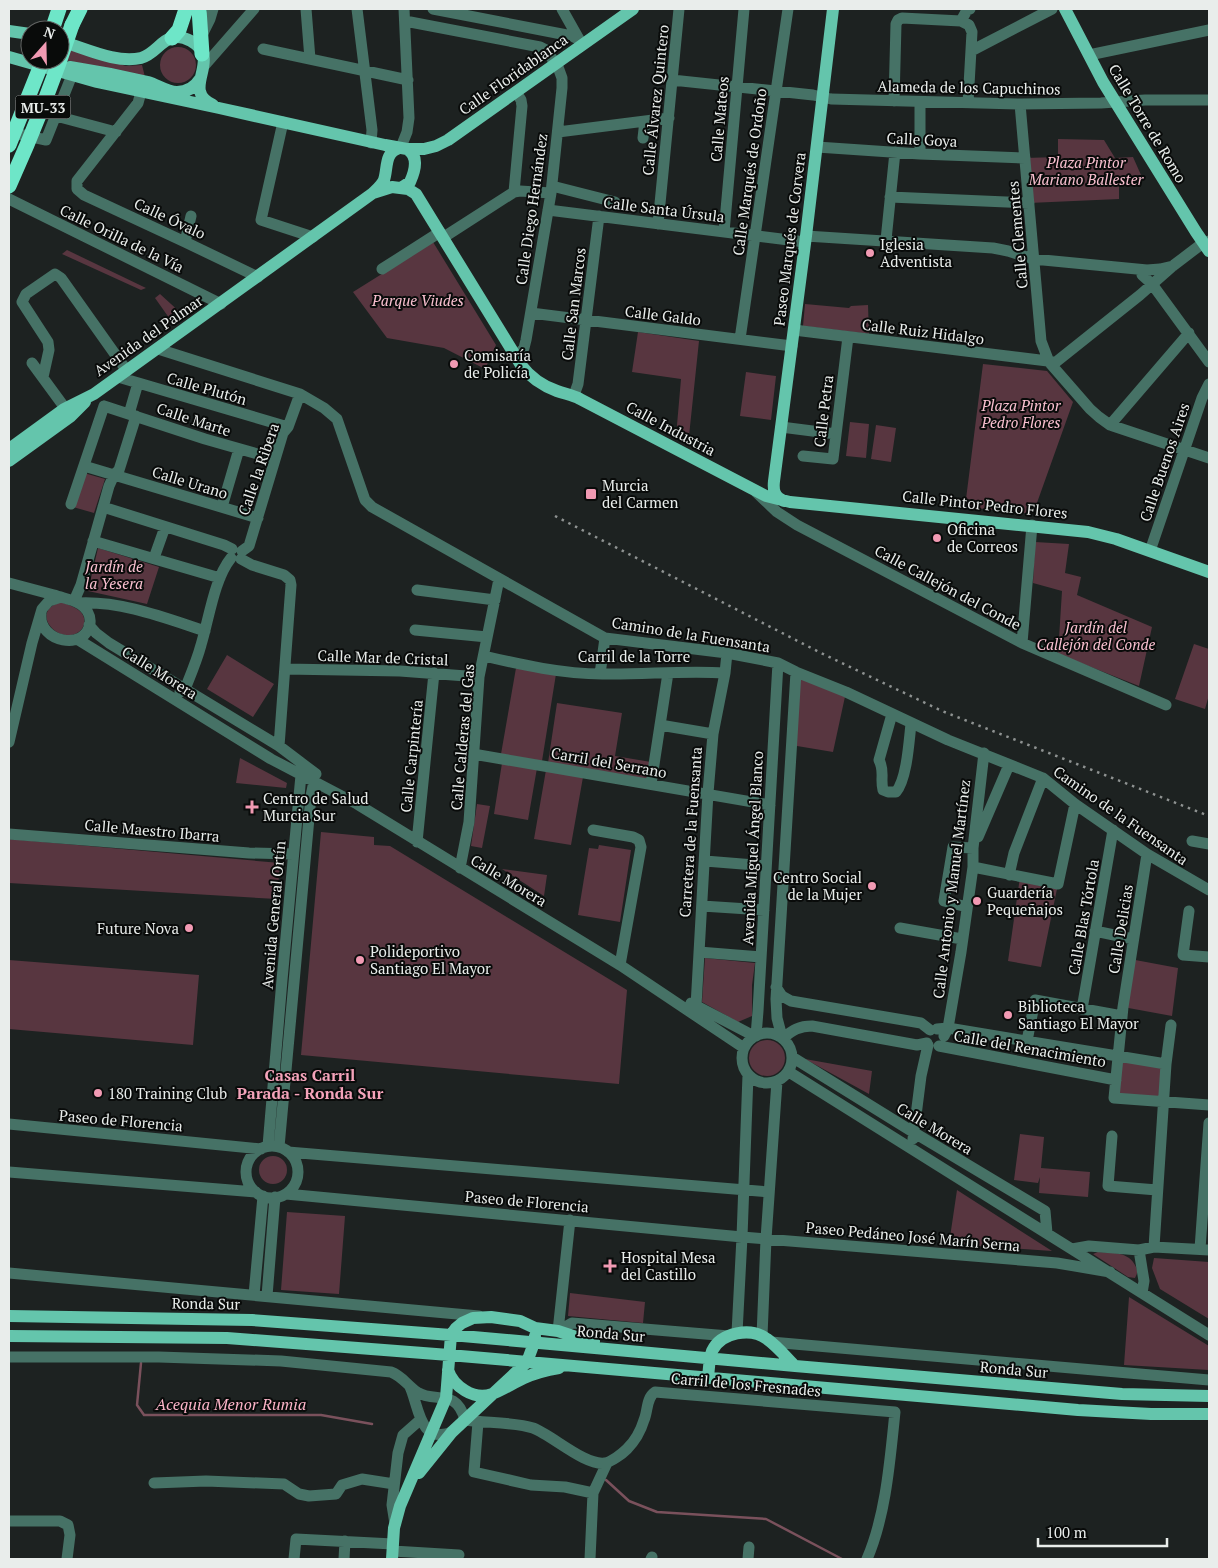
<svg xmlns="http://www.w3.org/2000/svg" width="1218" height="1568" viewBox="0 0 1218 1568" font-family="'PT Serif',serif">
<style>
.green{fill:#583640}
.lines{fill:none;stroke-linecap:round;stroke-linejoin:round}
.stream{stroke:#7a515c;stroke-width:2.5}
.minor{stroke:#467266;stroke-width:11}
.major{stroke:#64c5ac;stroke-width:12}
.highway{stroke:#6ee6c8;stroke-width:15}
.rail{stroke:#8e9291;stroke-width:2.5;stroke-dasharray:2.5 5;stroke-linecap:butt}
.highway-bridge{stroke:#6ee6c8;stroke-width:15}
.poi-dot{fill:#f19ab3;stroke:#090b0a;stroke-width:2}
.labels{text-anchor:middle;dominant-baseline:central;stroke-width:4;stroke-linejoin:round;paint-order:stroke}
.shield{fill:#090b0a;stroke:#a6a9a8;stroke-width:1}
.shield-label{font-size:14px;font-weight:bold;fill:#e9edeb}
.street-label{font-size:15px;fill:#e9edeb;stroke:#090b0a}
.park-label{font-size:15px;font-style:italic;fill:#fac0d0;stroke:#090b0a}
.poi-label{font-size:15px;fill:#e9edeb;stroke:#090b0a;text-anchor:start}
.neighbourhood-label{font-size:16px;font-weight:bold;fill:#f4a3ba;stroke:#090b0a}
.water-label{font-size:16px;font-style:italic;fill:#fcb4c8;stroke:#090b0a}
</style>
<rect width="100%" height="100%" fill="#1d2221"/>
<path class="green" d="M160 65a18 18 0 1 1 36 0a18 18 0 1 1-36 0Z
M 70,49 L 126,66 L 142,65 L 145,77 L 60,59 Z
M 1058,139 L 1104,140 L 1115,158 L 1133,157 L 1141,175 L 1119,177 L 1119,199 L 1029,203 L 1025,158 L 1058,157 Z
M 433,242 L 496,345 L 485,369 L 444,348 L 387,338 L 353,292 Z
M 67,250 L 146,288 L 141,290 L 62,254 Z
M 160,294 L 182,314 L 172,322 L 155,298 Z
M 805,304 L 849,308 L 851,306 L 868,305 L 869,334 L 803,326 Z
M 638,332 L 699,341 L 689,436 L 678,430 L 677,425 L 681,379 L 632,372 Z
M 983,364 L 1047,371 L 1073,402 L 1033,514 L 965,507 Z
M 746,372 L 776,376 L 771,420 L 740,416 Z
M 850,422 L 869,424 L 866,458 L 846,456 Z
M 876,425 L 896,428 L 891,462 L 871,459 Z
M 84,473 L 105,479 L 94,513 L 73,507 Z
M 1035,542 L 1069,544 L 1065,573 L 1081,577 L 1077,595 L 1152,627 L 1139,686 L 1058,654 L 1062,591 L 1033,583 Z
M 98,548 L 159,567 L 147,604 L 88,591 Z
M 61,602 C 71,606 87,610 84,624 C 83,628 81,631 77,633 C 57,644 29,611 61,602 Z
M 1194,644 L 1209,649 L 1209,695 L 1205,709 L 1175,699 Z
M 227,655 L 274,684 L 253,717 L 207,689 Z
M 516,668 L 556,674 L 542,761 L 501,754 Z
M 796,672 L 846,692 L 833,752 L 791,745 Z
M 557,703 L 622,713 L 615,756 L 651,762 L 648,779 L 548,763 Z
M 240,758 L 287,783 L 286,788 L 236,783 Z
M 502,763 L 537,768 L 528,820 L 494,814 Z
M 546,770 L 583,777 L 571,845 L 534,839 Z
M 477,804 L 490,806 L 482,848 L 471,846 Z
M 321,832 L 374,837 L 374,845 L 390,846 L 627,990 L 619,1084 L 301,1055 Z
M 9,839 L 280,863 L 277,899 L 9,883 Z
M 599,845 L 631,850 L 620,922 L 578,915 L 589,848 L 598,849 Z
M 502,869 L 547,875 L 544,896 Z
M 1020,877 L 1058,884 L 1041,967 L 1008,961 Z
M 705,958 L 755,963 L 752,985 L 752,1016 L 738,1022 L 702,1002 Z
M 1130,959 L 1178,968 L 1172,1016 L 1123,1007 Z
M 9,960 L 199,975 L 193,1045 L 9,1029 Z
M749 1058a18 18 0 1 1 36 0a18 18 0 1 1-36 0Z
M 1118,1057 L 1166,1064 L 1164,1103 L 1114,1098 Z
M 805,1059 L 872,1071 L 869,1094 Z
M 1020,1134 L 1044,1137 L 1041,1168 L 1090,1172 L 1088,1197 L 1039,1193 L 1040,1177 L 1038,1183 L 1014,1180 Z
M259 1170a14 14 0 1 1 28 0a14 14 0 1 1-28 0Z
M 957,1190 L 1052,1251 L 949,1244 Z
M 287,1212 L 345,1216 L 339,1294 L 281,1290 Z
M 1098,1252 C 1112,1253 1129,1251 1136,1267 C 1138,1272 1137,1274 1135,1278 L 1128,1277 L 1093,1254 Z
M 1154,1258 L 1209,1262 L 1209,1319 L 1160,1289 L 1152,1268 Z
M 570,1293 L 645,1302 L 643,1323 L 568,1316 Z
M 1129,1297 L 1209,1346 L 1209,1370 L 1124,1365 Z"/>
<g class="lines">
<path class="stream" d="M 141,1363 L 137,1405 L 144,1415 L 321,1415 L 372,1424
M 606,1480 L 629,1501 L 657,1512 L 766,1519 L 842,1559"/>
<path class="minor" d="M 306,9 L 310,59
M 357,9 L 372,130 L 371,143
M 433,9 L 572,36 L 578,39
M 562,9 L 580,41
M 405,21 L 540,47 L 546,50 L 558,67 L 562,78 L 562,88 L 551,193 L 526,340 L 524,348 L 516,358
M 961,21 L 967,10 L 970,9
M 201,37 L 210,19 L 213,9
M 263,49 L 408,80
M 971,51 L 1052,9
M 1089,55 L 1209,30
M 205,65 L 254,9
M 672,80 L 813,95 L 831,99 L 1020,104 L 1101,103 L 1145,100 L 1209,100
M 141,92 L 138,103 L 77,181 L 77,189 L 84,195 L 185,242 L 258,277
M 894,101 L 896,24 L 898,20 L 902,18 L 961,21 L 969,25 L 972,32 L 968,103
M 1020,104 L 1041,341 L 1049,362 L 1090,409 L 1099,417 L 1110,425 L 1209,458
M 56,116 L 116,132
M 283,122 L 261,220 L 313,237
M 9,132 L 46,140 L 72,75
M 558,132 L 669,118
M 643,138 L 645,121
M 401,147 L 407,132 L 409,118 L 404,9
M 817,147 L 920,154 L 1025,158
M 920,154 L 920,102
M 552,186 L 615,202
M 514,192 L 522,106 L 521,100 L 516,92
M 890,197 L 1029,203
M 9,199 L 221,304
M 548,210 L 805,242
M 658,224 L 679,9
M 724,232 L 744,9
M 806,236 L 993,248 L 1008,251 L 1033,259 L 1147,270 L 1160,269 L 1173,266
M 444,237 L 514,192 L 520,191 L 551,193
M 886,240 L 895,152
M 185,242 L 191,216
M 382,269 L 440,232
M 1142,275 L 1152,284 L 1209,362
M 531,313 L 792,346
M 794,330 L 1056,362 L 1140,295 L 1174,265 L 1203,243 L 1209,241
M 740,339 L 788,9
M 158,349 L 300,394 L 324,408 L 337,419 L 365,500 L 372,507 L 605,638 L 727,653 L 778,663 L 796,672 L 846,692 L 948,740 L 1043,778 L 1075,804 L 1147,854 L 1209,890
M 32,363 L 65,408
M 43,377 L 49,350 L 48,342 L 22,302 L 26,294 L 55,274 L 61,278 L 127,371
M 118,377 L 288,427
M 574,395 L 578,384 L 599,216
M 104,406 L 205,439 L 275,459
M 129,414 L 138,383
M 1110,425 L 1189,333
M 781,427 L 836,434
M 803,456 L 833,459 L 848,337
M 84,466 L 258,518
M 756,492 L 777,512 L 797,525 L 1022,643 L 1166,705
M 71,504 L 104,406
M 103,507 L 224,545 L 232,549
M 222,507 L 239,449
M 93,541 L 220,578
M 242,551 L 249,546 L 283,433 L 288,427 L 300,394
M 1150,551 L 1202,398 L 1209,384
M 154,558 L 165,527
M 241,559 L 252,565 L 284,575 L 290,580 L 291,585 L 279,746
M 9,583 C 24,587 39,591 54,595 C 62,598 72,599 80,604 C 86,608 91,615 90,623 C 86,652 38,642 41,614
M 417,590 L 495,600
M 74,601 L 81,585 L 109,486 L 114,475 L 119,470 L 136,416
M 79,603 C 122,601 165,618 205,631
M 89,625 L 96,633 L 109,643 L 279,746 L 316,774
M 415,630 L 487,637
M 77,639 L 271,759 L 357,804 L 620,965 L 744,1048
M 1022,643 L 1032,525
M 484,656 C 522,665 563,674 602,674 C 643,675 684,670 725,673
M 285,669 L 400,671 L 479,677
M 600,674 L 605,638
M 180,692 L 185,689 C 191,674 197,660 201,645 C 209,619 214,579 231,558
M 892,714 L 879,760 C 885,771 880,779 883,790 L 888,792 L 896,792 C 907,779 909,741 911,724
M 660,725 L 713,734
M 9,742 L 32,643 L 42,609 L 49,601 L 61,597
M 473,754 L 770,805
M 651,784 L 668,673
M 593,830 L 633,837 L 639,840 L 641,847 L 620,965
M 9,834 L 249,853 L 293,854
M 978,837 L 1009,765
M 1192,841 L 1209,844
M 417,842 L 434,673
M 1147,854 L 1123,1007 L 1114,1098 L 1209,1105
M 705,861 L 766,866
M 973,867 L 1058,884 L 1075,804
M 460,868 L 469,822 L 479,677 L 499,579
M 1009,875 L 1014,853 L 1043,778
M 702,906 L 764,910
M 967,907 L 944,901 L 953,847 L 973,848
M 1189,911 L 1183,955 L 1209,957
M 900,928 L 962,939
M 1095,931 L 1133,939
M 699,952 L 761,957
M 776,987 L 782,996 L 791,1001 L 921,1023 L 930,1030
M 691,1003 L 754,1036
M 1082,1009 L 1113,830
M 694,1014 L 696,1006 L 708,793 L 713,734 L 725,673 L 727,653
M 937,1029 L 948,1028 L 1166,1064
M742 1058a25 25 0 1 1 50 0a25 25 0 1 1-50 0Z
M 756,1036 L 758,1011 L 778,663
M 944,1036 L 948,1028 L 961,952 L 973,867 L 973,848 L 984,753
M 782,1037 L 777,1018 L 776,999 L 796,672
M 783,1038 C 793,1030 799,1026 812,1026 L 917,1045 L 927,1043
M 1027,1041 L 1035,1000 L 1122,1016
M 939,1046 L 1116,1080
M 792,1057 L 913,1132 L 1045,1211 L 1047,1233
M 789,1072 L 1209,1335
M 9,1124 L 261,1149
M 1112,1136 L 1108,1186 L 1157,1190
M 913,1139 L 921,1076 L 928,1045
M 268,1146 L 282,980 L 301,775 L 313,772 L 314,781 L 311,796 L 279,1147
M246 1172a26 26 0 1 1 52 0a26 26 0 1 1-52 0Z
M 288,1152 L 769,1192
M 9,1172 L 256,1192
M 286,1194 L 742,1237 L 1057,1263 L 1110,1272
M 1154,1247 L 1166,1064 L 1171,1025
M 1072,1249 L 1089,1246 L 1139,1250 L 1154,1247 L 1209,1250
M 1200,1249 L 1209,1123
M 1139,1250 L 1144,1281 L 1142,1293
M 9,1273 L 479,1316
M 254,1295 L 263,1196
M 267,1296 L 275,1197
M 558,1331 L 572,1323 L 729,1336
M 558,1331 L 570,1220
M 737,1333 L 742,1237 L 748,1075
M 762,1336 L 766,1239 L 777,1081
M 771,1342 L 1209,1380
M 9,1357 L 159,1357 L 281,1361 L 391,1372 C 402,1376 407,1385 417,1392 C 435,1404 456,1387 465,1420 C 485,1423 515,1422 533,1428 C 552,1435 585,1466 605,1463 C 611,1462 622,1454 627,1449 C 635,1441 641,1430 644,1420 C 648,1411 646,1398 655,1392 L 895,1412 C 890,1460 886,1515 867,1559
M 410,1387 C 419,1406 419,1445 452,1432
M 478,1422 L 474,1472 L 531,1485 L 565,1487 L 593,1493
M 154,1483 L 206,1481 L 284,1484 L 299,1494 L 309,1496 L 336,1494 L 342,1485 L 362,1479 L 394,1484
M 9,1521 L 60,1521 L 68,1525 L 70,1535 L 67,1559
M 395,1524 L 392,1505 L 398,1453 L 403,1435 L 420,1420
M 393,1551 L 459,1555
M 294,1559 L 296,1539 L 393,1544
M 344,1559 L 345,1541
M 590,1559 L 593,1493 L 607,1463
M 651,1559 L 652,1557
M 748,1559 L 749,1547"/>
<path class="major" d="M 1065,9 L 1103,82 L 1196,232 L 1209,251
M 9,31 L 30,34
M 60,41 C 85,48 116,64 141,58 C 160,53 165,27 191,41 C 224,60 179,89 213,105
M 9,57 L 97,82 L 219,108 L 385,145 L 407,149 L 424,149 L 436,146 L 448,140 L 633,9
M 70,67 C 96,71 122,76 148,82 C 158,85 167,92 177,92 C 187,92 195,87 200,79
M 401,188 L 410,182 C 415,171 419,156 407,149
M 373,193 L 392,187 L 408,189 L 416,194 L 521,365 C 530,377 543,386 557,391 C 565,394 573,395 580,399 L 766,496 L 790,502 L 1088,532 L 1116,539 L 1209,572
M 9,449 L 64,409 L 94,394 L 373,193 C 377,189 382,185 384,180 C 388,168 384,153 399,148
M 9,461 L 70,417 L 85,402
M 784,501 C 774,497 773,490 774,481 L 806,236 L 833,9
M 9,1316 L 252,1320 L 451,1335 L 795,1366 L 1122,1394 L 1209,1396
M 9,1336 L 227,1338 L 449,1355 L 1078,1410 L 1151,1414 L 1209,1414
M 448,1370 C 453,1386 474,1401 492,1394 C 503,1390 513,1383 524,1378 C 535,1373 547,1370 559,1368
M 708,1378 C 709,1369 709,1359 712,1351 C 721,1332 751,1327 767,1339 C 777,1346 786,1357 795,1366
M 419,1473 L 452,1432 L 527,1362 L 534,1343 L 535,1336
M 392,1559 L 394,1528 L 400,1506 L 446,1398 L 451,1335 L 456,1328 L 462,1323 L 473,1318 L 491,1317 L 520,1321 L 535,1328 L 558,1331 L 579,1338 L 594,1341"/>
<path class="highway" d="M 199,9 L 202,54
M 72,25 L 80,9
M 52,30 L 59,9
M 172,38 L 179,30 L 186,9"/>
<path class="rail" d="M 555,516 L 821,653 L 942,711 L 1209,816"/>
<path class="highway-bridge" d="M 9,145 L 43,60
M 9,186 C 33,133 54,80 72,25"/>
</g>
<g class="poi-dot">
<circle cx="870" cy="253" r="5"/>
<circle cx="454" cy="364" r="5"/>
<rect x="585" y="488" width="12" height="12" rx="2.5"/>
<circle cx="937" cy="538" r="5"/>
<path d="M249.5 799.5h5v5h5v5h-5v5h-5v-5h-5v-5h5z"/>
<circle cx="872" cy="886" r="5"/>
<circle cx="977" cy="901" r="5"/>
<circle cx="189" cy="928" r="5"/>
<circle cx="360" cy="960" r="5"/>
<circle cx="1008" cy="1015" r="5"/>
<circle cx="98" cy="1093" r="5"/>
<path d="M607.5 1258.5h5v5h5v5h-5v5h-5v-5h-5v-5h5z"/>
</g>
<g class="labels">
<rect class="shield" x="15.5" y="95.5" width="55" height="23" rx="4"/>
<g class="shield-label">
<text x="43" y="107">MU-33</text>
</g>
<g class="street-label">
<text transform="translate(513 74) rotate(-35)">Calle Floridablanca</text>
<text transform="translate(969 87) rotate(1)">Alameda de los Capuchinos</text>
<text transform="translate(655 100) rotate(-84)">Calle Álvarez Quintero</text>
<text transform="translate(719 119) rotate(-85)">Calle Mateos</text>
<text transform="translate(1148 123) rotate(59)">Calle Torre de Romo</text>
<text transform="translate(922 139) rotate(3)">Calle Goya</text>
<text transform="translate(749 172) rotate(-82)">Calle Marqués de Ordoño</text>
<text transform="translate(531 209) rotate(-82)">Calle Diego Hernández</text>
<text transform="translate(664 209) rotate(7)">Calle Santa Úrsula</text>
<text transform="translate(170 218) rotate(25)">Calle Óvalo</text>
<text transform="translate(1017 235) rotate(-95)">Calle Clementes</text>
<text transform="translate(122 238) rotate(26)">Calle Orilla de la Vía</text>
<text transform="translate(789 239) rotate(-83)">Paseo Marqués de Corvera</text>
<text transform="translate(573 304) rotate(-83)">Calle San Marcos</text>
<text transform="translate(663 315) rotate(7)">Calle Galdo</text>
<text transform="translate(923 331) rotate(7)">Calle Ruiz Hidalgo</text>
<text transform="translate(148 335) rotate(-35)">Avenida del Palmar</text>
<text transform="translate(207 388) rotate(16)">Calle Plutón</text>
<text transform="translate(823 411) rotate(-83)">Calle Petra</text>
<text transform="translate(194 419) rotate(18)">Calle Marte</text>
<text transform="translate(671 428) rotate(28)">Calle Industria</text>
<text transform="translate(1164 462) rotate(-71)">Calle Buenos Aires</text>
<text transform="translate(258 469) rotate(-71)">Calle la Ribera</text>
<text transform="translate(190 482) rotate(17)">Calle Urano</text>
<text transform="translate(985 504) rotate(6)">Calle Pintor Pedro Flores</text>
<text transform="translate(948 587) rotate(28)">Calle Callejón del Conde</text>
<text transform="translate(691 634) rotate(9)">Camino de la Fuensanta</text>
<text x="634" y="656">Carril de la Torre</text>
<text transform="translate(383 657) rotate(2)">Calle Mar de Cristal</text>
<text transform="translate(160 672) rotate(32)">Calle Morera</text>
<text transform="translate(462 737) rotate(-85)">Calle Calderas del Gas</text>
<text transform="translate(411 756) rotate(-84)">Calle Carpintería</text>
<text transform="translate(609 762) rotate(10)">Carril del Serrano</text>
<text transform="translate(1121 815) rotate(35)">Camino de la Fuensanta</text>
<text transform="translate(152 830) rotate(5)">Calle Maestro Ibarra</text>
<text transform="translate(690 832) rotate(-86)">Carretera de la Fuensanta</text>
<text transform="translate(752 848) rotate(-87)">Avenida Miguel Ángel Blanco</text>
<text transform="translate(509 880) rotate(31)">Calle Morera</text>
<text transform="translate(951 889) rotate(-83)">Calle Antonio y Manuel Martínez</text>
<text transform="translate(273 915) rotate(-85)">Avenida General Ortín</text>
<text transform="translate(1083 917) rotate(-80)">Calle Blas Tórtola</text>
<text transform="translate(1120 929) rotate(-81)">Calle Delicias</text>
<text transform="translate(1030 1048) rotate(10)">Calle del Renacimiento</text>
<text transform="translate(121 1120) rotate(5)">Paseo de Florencia</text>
<text transform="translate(935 1128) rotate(31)">Calle Morera</text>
<text transform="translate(527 1201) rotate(5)">Paseo de Florencia</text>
<text transform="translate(913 1236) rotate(5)">Paseo Pedáneo José Marín Serna</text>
<text transform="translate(206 1303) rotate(1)">Ronda Sur</text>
<text transform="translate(611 1333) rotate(5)">Ronda Sur</text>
<text transform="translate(1014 1369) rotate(5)">Ronda Sur</text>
<text transform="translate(746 1384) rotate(5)">Carril de los Fresnades</text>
</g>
<g class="park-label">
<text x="1086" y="162">Plaza Pintor<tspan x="1086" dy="17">Mariano Ballester</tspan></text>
<text x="418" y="300">Parque Viudes</text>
<text x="1021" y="405">Plaza Pintor<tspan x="1021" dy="17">Pedro Flores</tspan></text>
<text x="114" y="566">Jardín de<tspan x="114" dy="17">la Yesera</tspan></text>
<text x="1096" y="627">Jardín del<tspan x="1096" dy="17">Callejón del Conde</tspan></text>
</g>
<g class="poi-label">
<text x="880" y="244">Iglesia<tspan x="880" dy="17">Adventista</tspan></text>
<text x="464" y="355">Comisaría<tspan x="464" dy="17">de Policía</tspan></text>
<text x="602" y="485">Murcia<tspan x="602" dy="17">del Carmen</tspan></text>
<text x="947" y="529">Oficina<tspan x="947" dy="17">de Correos</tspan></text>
<text x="263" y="798">Centro de Salud<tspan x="263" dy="17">Murcia Sur</tspan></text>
<text x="862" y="877" text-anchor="end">Centro Social<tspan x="862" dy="17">de la Mujer</tspan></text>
<text x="987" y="892">Guardería<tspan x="987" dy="17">Pequeñajos</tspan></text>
<text x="179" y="928" text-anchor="end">Future Nova</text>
<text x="370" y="951">Polideportivo<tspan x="370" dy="17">Santiago El Mayor</tspan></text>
<text x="1018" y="1006">Biblioteca<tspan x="1018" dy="17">Santiago El Mayor</tspan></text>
<text x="108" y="1093">180 Training Club</text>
<text x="621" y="1257">Hospital Mesa<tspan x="621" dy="17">del Castillo</tspan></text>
</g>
<g class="neighbourhood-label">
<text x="310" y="1075">Casas Carril<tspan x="310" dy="18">Parada - Ronda Sur</tspan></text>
</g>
<g class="water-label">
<text x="231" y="1404">Acequia Menor Rumia</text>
</g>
</g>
<rect width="1218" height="1568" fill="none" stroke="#e9edeb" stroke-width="20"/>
<g transform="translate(45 45) rotate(20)"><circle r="24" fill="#090b0a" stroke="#636564"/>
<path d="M0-4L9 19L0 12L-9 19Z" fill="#f19ab3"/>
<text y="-8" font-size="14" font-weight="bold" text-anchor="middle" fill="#e9edeb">N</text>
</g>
<path d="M1038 1538v8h129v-8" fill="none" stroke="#e9edeb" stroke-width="2.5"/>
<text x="1046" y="1538" font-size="15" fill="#e9edeb" stroke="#090b0a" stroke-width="4" paint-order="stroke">100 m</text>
</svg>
